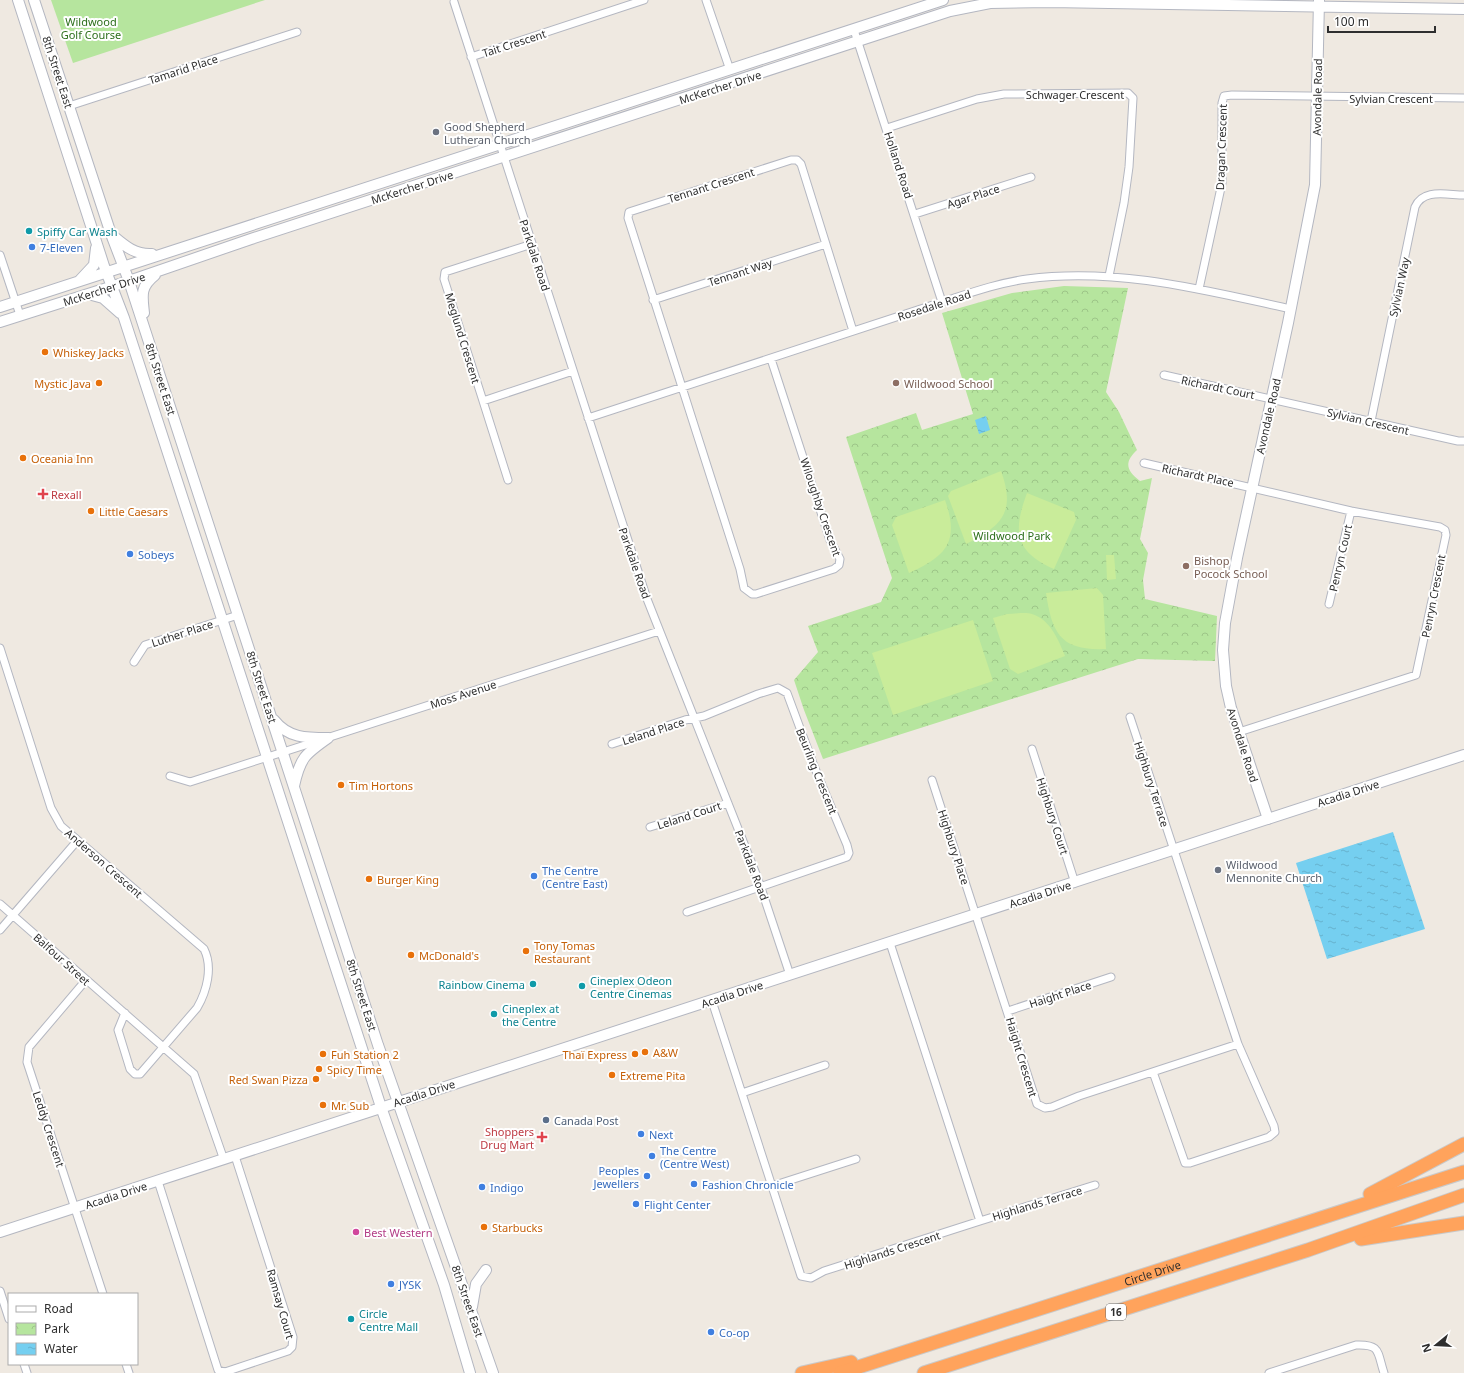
<svg xmlns="http://www.w3.org/2000/svg" width="1464" height="1373" viewBox="0 0 1464 1373" font-family="'Noto Sans',sans-serif">
<style>
.grass{fill:#b6e59e}
.park{fill:url(#park-crowns)}
.pitch{fill:#c9ec9a}
.water{fill:url(#water-ripples)}
.lines{fill:none;stroke-linecap:round;stroke-linejoin:round}
.street-casing{stroke:#b4b7c1;stroke-width:9}
.secondary-casing{stroke:#b4b7c1;stroke-width:12}
.highway-casing{stroke:#c9c9c9;stroke-width:15}
.street{stroke:#fff;stroke-width:7}
.secondary{stroke:#fff;stroke-width:10}
.highway{stroke:#ffa35c;stroke-width:13}
.worship-dot{fill:#6b7280;stroke:#fff;stroke-width:1.5}
.culture-dot{fill:#0f9aa8;stroke:#fff;stroke-width:1.5}
.shop-dot{fill:#3f7fe0;stroke:#fff;stroke-width:1.5}
.food-dot{fill:#e8710a;stroke:#fff;stroke-width:1.5}
.education-dot{fill:#8d6e63;stroke:#fff;stroke-width:1.5}
.health-dot{fill:#e0444e;stroke:#fff;stroke-width:1.5}
.service-dot{fill:#5c6f8a;stroke:#fff;stroke-width:1.5}
.hotel-dot{fill:#d1479c;stroke:#fff;stroke-width:1.5}
.labels{text-anchor:middle;dominant-baseline:central;stroke-width:4;stroke-linejoin:round;paint-order:stroke}
.shield{fill:#fff;stroke:#6d6d6d;stroke-width:1}
.shield-label{font-size:10px;font-weight:bold;fill:#2e2e2e}
.park-label{font-size:11px;fill:#2c6e1b;stroke:#fff}
.street-label{font-size:11px;fill:#2e2e2e;stroke:#fff}
.worship-label{font-size:11px;fill:#5b616d;stroke:#fff;text-anchor:start}
.culture-label{font-size:11px;fill:#0d838f;stroke:#fff;text-anchor:start}
.shop-label{font-size:11px;fill:#366cbe;stroke:#fff;text-anchor:start}
.food-label{font-size:11px;fill:#c56008;stroke:#fff;text-anchor:start}
.education-label{font-size:11px;fill:#785e54;stroke:#fff;text-anchor:start}
.health-label{font-size:11px;fill:#be3a42;stroke:#fff;text-anchor:start}
.service-label{font-size:11px;fill:#4e5e75;stroke:#fff;text-anchor:start}
.hotel-label{font-size:11px;fill:#b23c85;stroke:#fff;text-anchor:start}
</style>
<defs>
<pattern id="park-crowns" width="20" height="18" patternUnits="userSpaceOnUse"><rect width="20" height="18" fill="#b6e59e"/><path d="M2 6a3 3 0 1 1 6 0M12 15a3 3 0 1 1 6 0" fill="none" stroke="#9dc588"/></pattern>
<pattern id="water-ripples" width="26" height="14" patternUnits="userSpaceOnUse"><rect width="26" height="14" fill="#75cff0"/><path d="M2 4q2-2 4 0t4 0M15 11q2-2 4 0t4 0" fill="none" stroke="#66b2ce"/></pattern>
</defs>
<rect width="100%" height="100%" fill="#efe9e1"/>
<path class="grass" d="M 51,0 L 265,0 L 73,63 Z"/>
<path class="park" d="M 1064,286 L 1128,288 L 1106,392 L 1119,412 L 1137,450 C 1124,462 1126,471 1140,481 L 1152,478 L 1140,539 L 1148,553 L 1143,580 L 1145,599 L 1217,616 L 1215,661 L 1138,659 L 823,759 L 804,710 L 794,680 L 818,652 L 808,626 L 881,602 L 892,578 L 846,437 L 916,413 L 922,430 L 973,414 L 942,313 L 1012,293 Z"/>
<path class="pitch" d="M 1001,471 C 1016,512 1002,526 966,544 L 948,496 L 951,491 Z
M 1027,493 L 1074,512 L 1076,520 L 1054,569 C 1014,551 1013,531 1027,493 Z
M 945,500 C 960,542 946,556 909,573 L 892,525 L 896,517 Z
M 1106,555 L 1114,555 L 1116,579 L 1107,580 Z
M 1097,588 L 1103,595 L 1106,649 C 1061,651 1052,634 1046,593 Z
M 1007,614 C 1015,614 1025,612 1032,614 C 1050,619 1059,641 1065,656 L 1018,674 L 1010,669 L 993,618 Z
M 973,620 L 993,681 L 893,715 L 872,653 Z"/>
<path class="water" d="M 986,416 L 990,430 L 979,434 L 975,420 Z
M 1393,832 L 1425,929 L 1327,959 L 1296,863 Z"/>
<g class="lines">
<defs>
<path id="street" d="M 706,0 L 730,70
M 454,2 L 647,599 L 758,879 L 790,975
M 854,30 L 942,302
M 471,57 L 644,0
M 69,106 L 297,32
M 887,128 L 977,99 L 1004,94 L 1128,93 L 1133,98 L 1129,167 L 1124,203 L 1109,276
M 915,214 L 1031,177
M 532,244 L 445,272 L 444,279 L 483,401 L 573,371
M 0,255 L 20,315
M 1199,289 L 1222,183 L 1222,103 L 1224,96 L 1232,95 L 1464,98
M 653,300 L 826,244
M 771,359 L 830,540 L 840,559 L 839,565 L 834,569 L 756,594 L 752,594 L 744,588 L 740,569 L 628,218 L 629,212 L 791,160 L 797,160 L 801,164 L 853,331
M 1164,375 L 1458,441 L 1464,441
M 483,401 L 508,480
M 588,418 L 942,302 C 970,293 998,283 1027,279 C 1117,267 1204,290 1291,309
M 1371,421 L 1415,207 C 1423,188 1447,195 1464,195
M 1144,463 L 1351,511 L 1440,527 L 1445,530 L 1446,535 L 1416,675 L 1239,732
M 1329,604 L 1351,511
M 0,648 L 51,808 L 61,826 L 204,949 C 213,967 207,991 197,1008 L 140,1074 L 135,1074 L 130,1069 L 118,1030 L 125,1013
M 134,662 L 145,645 L 238,615
M 612,744 L 685,720 L 704,716 L 758,694 L 778,688 L 787,693 L 814,766 L 847,845 L 849,853 L 847,857 L 687,912
M 1032,749 L 1075,883
M 170,776 L 190,782 L 659,631
M 932,780 L 1037,1104 L 1045,1108 L 1052,1107 L 1079,1096 L 1238,1044 L 1130,717
M 650,827 L 728,803
M 0,904 L 194,1074 L 224,1160
M 0,930 L 77,841
M 86,980 L 29,1047 L 27,1062 L 103,1294
M 712,1001 L 801,1276 L 811,1278 L 824,1271 L 980,1221 L 890,943
M 1008,1011 L 1111,977
M 1153,1072 L 1185,1163 L 1190,1163 L 1269,1137 L 1275,1132 L 1274,1126 L 1238,1044
M 742,1093 L 825,1065
M 158,1181 L 218,1370 L 225,1372 L 288,1351 L 292,1347 L 293,1337 L 235,1156
M 772,1186 L 856,1159
M 980,1221 L 1095,1185
M 0,1291 L 9,1319
M 24,1364 L 27,1373
M 126,1364 L 129,1373
M 1269,1373 L 1356,1345 C 1381,1344 1377,1352 1384,1373"/>
<path id="secondary" d="M 18,0 L 104,266 L 124,318 L 381,1107 L 444,1285 L 470,1373
M 34,0 L 111,234 L 129,281 L 378,1045 L 493,1373
M 112,235 C 125,246 135,255 152,254
M 80,280 L 94,265 L 96,248
M 88,294 L 103,298 L 120,313
M 0,307 L 943,0
M 144,313 C 142,295 140,287 155,275
M 0,322 L 129,281 L 251,239 L 950,11 L 990,3 L 1050,2 L 1464,9
M 274,720 C 288,738 306,738 328,738
M 294,786 C 300,758 305,754 328,738
M 1268,819 L 1231,708 L 1226,686 L 1223,650 L 1225,623 L 1237,558 L 1288,323 L 1315,185 L 1319,0
M 0,1232 L 1464,755
M 472,1307 L 476,1284 L 486,1270"/>
<g id="highway">
<path d="M 1370,1194 L 1464,1144"/>
<path d="M 1361,1239 L 1464,1223"/>
<path d="M 802,1373 L 851,1362"/>
<path id="s1" d="M 840,1373 L 1464,1172"/>
<path d="M 924,1373 L 1308,1250 L 1464,1195"/>
</g>
</defs>
<use href="#street" class="street-casing"/>
<use href="#secondary" class="secondary-casing"/>
<use href="#highway" class="highway-casing"/>
<use href="#street" class="street"/>
<use href="#secondary" class="secondary"/>
<use href="#highway" class="highway"/>
</g>
<g class="worship-dot">
<circle cx="436" cy="132" r="4"/>
<circle cx="1218" cy="870" r="4"/>
</g>
<g class="culture-dot">
<circle cx="29" cy="231" r="4"/>
<circle cx="533" cy="984" r="4"/>
<circle cx="582" cy="986" r="4"/>
<circle cx="494" cy="1014" r="4"/>
<circle cx="351" cy="1319" r="4"/>
</g>
<g class="shop-dot">
<circle cx="32" cy="247" r="4"/>
<circle cx="130" cy="554" r="4"/>
<circle cx="534" cy="876" r="4"/>
<circle cx="641" cy="1134" r="4"/>
<circle cx="652" cy="1156" r="4"/>
<circle cx="647" cy="1176" r="4"/>
<circle cx="694" cy="1184" r="4"/>
<circle cx="482" cy="1187" r="4"/>
<circle cx="636" cy="1204" r="4"/>
<circle cx="391" cy="1284" r="4"/>
<circle cx="711" cy="1332" r="4"/>
</g>
<g class="food-dot">
<circle cx="45" cy="352" r="4"/>
<circle cx="99" cy="383" r="4"/>
<circle cx="23" cy="458" r="4"/>
<circle cx="91" cy="511" r="4"/>
<circle cx="341" cy="785" r="4"/>
<circle cx="369" cy="879" r="4"/>
<circle cx="526" cy="951" r="4"/>
<circle cx="411" cy="955" r="4"/>
<circle cx="645" cy="1052" r="4"/>
<circle cx="323" cy="1054" r="4"/>
<circle cx="635" cy="1054" r="4"/>
<circle cx="319" cy="1069" r="4"/>
<circle cx="612" cy="1075" r="4"/>
<circle cx="316" cy="1079" r="4"/>
<circle cx="323" cy="1105" r="4"/>
<circle cx="484" cy="1227" r="4"/>
</g>
<g class="education-dot">
<circle cx="896" cy="383" r="4"/>
<circle cx="1186" cy="566" r="4"/>
</g>
<g class="health-dot">
<path d="M41 488h4v4h4v4h-4v4h-4v-4h-4v-4h4z"/>
<path d="M540 1131h4v4h4v4h-4v4h-4v-4h-4v-4h4z"/>
</g>
<circle class="service-dot" cx="546" cy="1120" r="4"/>
<circle class="hotel-dot" cx="356" cy="1232" r="4"/>
<g class="labels">
<rect class="shield" x="1106" y="1304" width="20" height="16" rx="3"/>
<g class="shield-label">
<text x="1116" y="1312">16</text>
</g>
<g class="park-label">
<text x="91" y="21">Wildwood<tspan x="91" dy="13">Golf Course</tspan></text>
<text x="1012" y="535">Wildwood Park</text>
</g>
<g class="street-label">
<text transform="translate(514 43) rotate(-18)">Tait Crescent</text>
<text transform="translate(183 69) rotate(-18)">Tamarid Place</text>
<text transform="translate(58 72) rotate(72)">8th Street East</text>
<text transform="translate(720 87) rotate(-18)">McKercher Drive</text>
<text x="1075" y="94">Schwager Crescent</text>
<text transform="translate(1317 97) rotate(-89)">Avondale Road</text>
<text x="1391" y="98">Sylvian Crescent</text>
<text transform="translate(1221 147) rotate(-88)">Dragan Crescent</text>
<text transform="translate(899 165) rotate(72)">Holland Road</text>
<text transform="translate(711 185) rotate(-18)">Tennant Crescent</text>
<text transform="translate(412 187) rotate(-18)">McKercher Drive</text>
<text transform="translate(973 196) rotate(-18)">Agar Place</text>
<text transform="translate(535 255) rotate(72)">Parkdale Road</text>
<text transform="translate(740 272) rotate(-18)">Tennant Way</text>
<text transform="translate(1399 287) rotate(-78)">Sylvian Way</text>
<text transform="translate(104 289) rotate(-18)">McKercher Drive</text>
<text transform="translate(934 305) rotate(-18)">Rosedale Road</text>
<text transform="translate(463 338) rotate(73)">Meglund Crescent</text>
<text transform="translate(161 379) rotate(72)">8th Street East</text>
<text transform="translate(1218 387) rotate(12)">Richardt Court</text>
<text transform="translate(1268 416) rotate(-77)">Avondale Road</text>
<text transform="translate(1368 421) rotate(13)">Sylvian Crescent</text>
<text transform="translate(1198 475) rotate(12)">Richardt Place</text>
<text transform="translate(821 507) rotate(71)">Wiloughby Crescent</text>
<text transform="translate(1340 558) rotate(-77)">Penryn Court</text>
<text transform="translate(635 563) rotate(71)">Parkdale Road</text>
<text transform="translate(1433 596) rotate(-79)">Penryn Crescent</text>
<text transform="translate(182 633) rotate(-18)">Luther Place</text>
<text transform="translate(262 687) rotate(72)">8th Street East</text>
<text transform="translate(463 694) rotate(-18)">Moss Avenue</text>
<text transform="translate(653 731) rotate(-18)">Leland Place</text>
<text transform="translate(1243 745) rotate(72)">Avondale Road</text>
<text transform="translate(817 771) rotate(68)">Beurling Crescent</text>
<text transform="translate(1152 784) rotate(72)">Highbury Terrace</text>
<text transform="translate(1348 793) rotate(-18)">Acadia Drive</text>
<text transform="translate(689 815) rotate(-18)">Leland Court</text>
<text transform="translate(1053 816) rotate(72)">Highbury Court</text>
<text transform="translate(954 847) rotate(72)">Highbury Place</text>
<text transform="translate(104 863) rotate(41)">Anderson Crescent</text>
<text transform="translate(752 865) rotate(69)">Parkdale Road</text>
<text transform="translate(1040 894) rotate(-18)">Acadia Drive</text>
<text transform="translate(62 959) rotate(42)">Balfour Street</text>
<text transform="translate(732 994) rotate(-18)">Acadia Drive</text>
<text transform="translate(1060 994) rotate(-18)">Haight Place</text>
<text transform="translate(362 995) rotate(72)">8th Street East</text>
<text transform="translate(1022 1057) rotate(73)">Haight Crescent</text>
<text transform="translate(424 1093) rotate(-18)">Acadia Drive</text>
<text transform="translate(49 1129) rotate(72)">Leddy Crescent</text>
<text transform="translate(116 1195) rotate(-18)">Acadia Drive</text>
<text transform="translate(1037 1203) rotate(-17)">Highlands Terrace</text>
<text transform="translate(892 1250) rotate(-18)">Highlands Crescent</text>
<text stroke="none"><textPath href="#s1" startOffset="328">Circle Drive</textPath></text>
<text transform="translate(468 1301) rotate(71)">8th Street East</text>
<text transform="translate(281 1304) rotate(74)">Ramsay Court</text>
</g>
<g class="worship-label">
<text x="444" y="126">Good Shepherd<tspan x="444" dy="13">Lutheran Church</tspan></text>
<text x="1226" y="864">Wildwood<tspan x="1226" dy="13">Mennonite Church</tspan></text>
</g>
<g class="culture-label">
<text x="37" y="231">Spiffy Car Wash</text>
<text x="590" y="980">Cineplex Odeon<tspan x="590" dy="13">Centre Cinemas</tspan></text>
<text x="525" y="984" text-anchor="end">Rainbow Cinema</text>
<text x="502" y="1008">Cineplex at<tspan x="502" dy="13">the Centre</tspan></text>
<text x="359" y="1313">Circle<tspan x="359" dy="13">Centre Mall</tspan></text>
</g>
<g class="shop-label">
<text x="40" y="247">7-Eleven</text>
<text x="138" y="554">Sobeys</text>
<text x="542" y="870">The Centre<tspan x="542" dy="13">(Centre East)</tspan></text>
<text x="649" y="1134">Next</text>
<text x="660" y="1150">The Centre<tspan x="660" dy="13">(Centre West)</tspan></text>
<text x="639" y="1170" text-anchor="end">Peoples<tspan x="639" dy="13">Jewellers</tspan></text>
<text x="702" y="1184">Fashion Chronicle</text>
<text x="490" y="1187">Indigo</text>
<text x="644" y="1204">Flight Center</text>
<text x="399" y="1284">JYSK</text>
<text x="719" y="1332">Co-op</text>
</g>
<g class="food-label">
<text x="53" y="352">Whiskey Jacks</text>
<text x="91" y="383" text-anchor="end">Mystic Java</text>
<text x="31" y="458">Oceania Inn</text>
<text x="99" y="511">Little Caesars</text>
<text x="349" y="785">Tim Hortons</text>
<text x="377" y="879">Burger King</text>
<text x="534" y="945">Tony Tomas<tspan x="534" dy="13">Restaurant</tspan></text>
<text x="419" y="955">McDonald's</text>
<text x="653" y="1052">A&amp;W</text>
<text x="331" y="1054">Fuh Station 2</text>
<text x="627" y="1054" text-anchor="end">Thaï Express</text>
<text x="327" y="1069">Spicy Time</text>
<text x="620" y="1075">Extreme Pita</text>
<text x="308" y="1079" text-anchor="end">Red Swan Pizza</text>
<text x="331" y="1105">Mr. Sub</text>
<text x="492" y="1227">Starbucks</text>
</g>
<g class="education-label">
<text x="904" y="383">Wildwood School</text>
<text x="1194" y="560">Bishop<tspan x="1194" dy="13">Pocock School</tspan></text>
</g>
<g class="health-label">
<text x="51" y="494">Rexall</text>
<text x="534" y="1131" text-anchor="end">Shoppers<tspan x="534" dy="13">Drug Mart</tspan></text>
</g>
<g class="service-label">
<text x="554" y="1120">Canada Post</text>
</g>
<g class="hotel-label">
<text x="364" y="1232">Best Western</text>
</g>
</g>
<rect x="8" y="1293" width="130" height="72" fill="#ffffff" stroke="#ababab"/>
<rect x="16" y="1306" width="20" height="6" fill="#ffffff" stroke="#ababab"/>
<text x="44" y="1313" font-size="12" fill="#2e2e2e">Road</text>
<rect x="16" y="1323" width="20" height="12" fill="url(#park-crowns)" stroke="#ababab"/>
<text x="44" y="1333" font-size="12" fill="#2e2e2e">Park</text>
<rect x="16" y="1343" width="20" height="12" fill="url(#water-ripples)" stroke="#ababab"/>
<text x="44" y="1353" font-size="12" fill="#2e2e2e">Water</text>
<g transform="translate(1436 1345) rotate(252)" stroke="#ffffff" stroke-width="3" paint-order="stroke">
<path d="M0-3L7 15L0 10L-7 15Z" fill="#2e2e2e"/>
<text y="-6" font-size="11" font-weight="bold" text-anchor="middle" fill="#2e2e2e">N</text>
</g>
<path d="M1328 26v6h107v-6" fill="none" stroke="#2e2e2e" stroke-width="2"/>
<text x="1334" y="26" font-size="12" fill="#2e2e2e" stroke="#ffffff" stroke-width="3" paint-order="stroke">100 m</text>
</svg>
